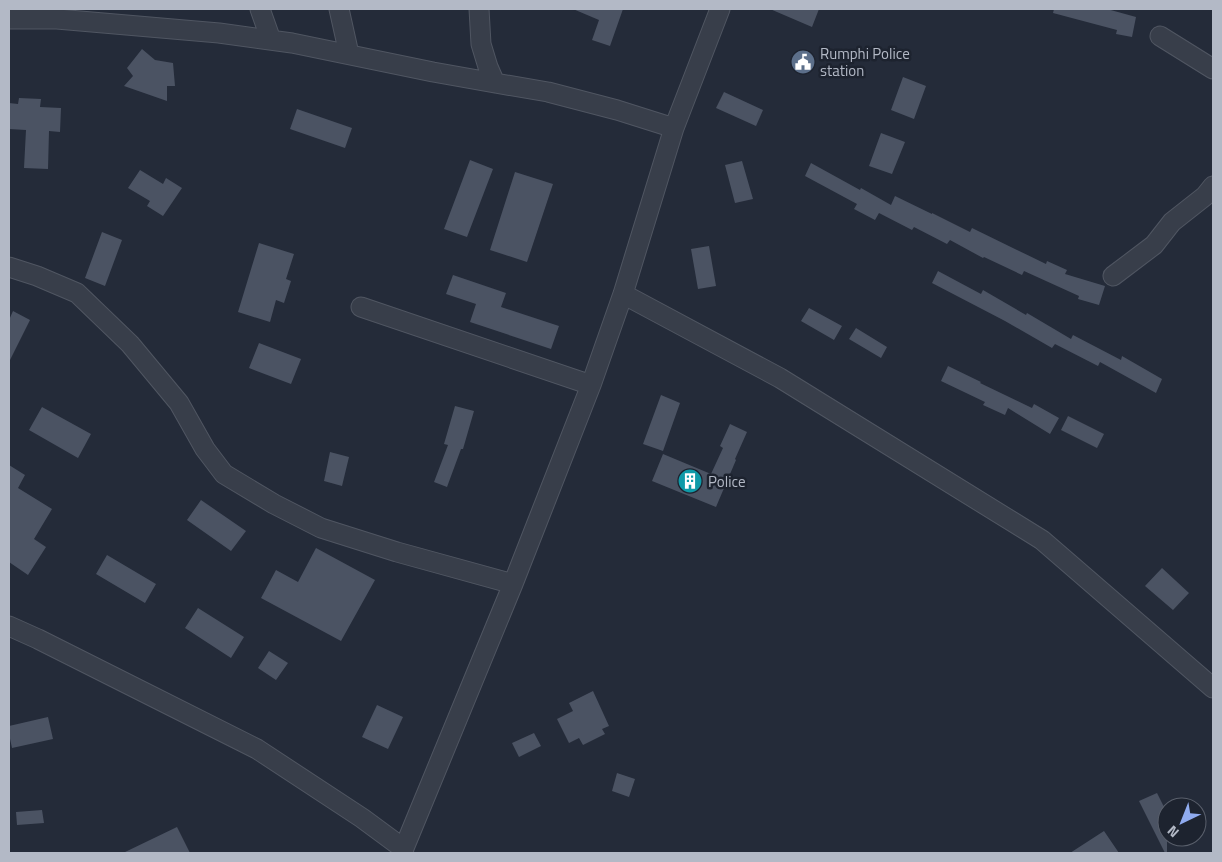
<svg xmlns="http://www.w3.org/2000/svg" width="1222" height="862" viewBox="0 0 1222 862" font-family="'Titillium Web',sans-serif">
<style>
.building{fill:#4b5363}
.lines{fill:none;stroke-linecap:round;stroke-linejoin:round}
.street-casing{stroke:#505662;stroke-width:21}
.street{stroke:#383e4a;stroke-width:19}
.labels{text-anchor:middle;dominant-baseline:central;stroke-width:5;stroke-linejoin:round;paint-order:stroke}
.poi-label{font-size:15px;fill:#b3b9c6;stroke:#1d232f;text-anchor:start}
</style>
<rect width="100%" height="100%" fill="#242b39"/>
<path class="building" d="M 573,9 L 623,9 L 610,46 L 592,40 L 599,20 Z
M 770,9 L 819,9 L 812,27 Z
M 1054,9 L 1107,9 L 1136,17 L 1132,37 L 1116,34 L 1117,30 L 1053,13 Z
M 142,49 L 155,60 L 173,63 L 175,86 L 167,86 L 167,101 L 124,86 L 133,76 L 127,68 Z
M 903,77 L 926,86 L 914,119 L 891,110 Z
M 724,92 L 763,110 L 756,126 L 716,108 Z
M 19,98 L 41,99 L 40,107 L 61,108 L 60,132 L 49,131 L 48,169 L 24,168 L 26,130 L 9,129 L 9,103 L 18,104 Z
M 297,109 L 352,128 L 345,148 L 290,129 Z
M 881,133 L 905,142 L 892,174 L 869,166 Z
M 470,160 L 493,169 L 467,237 L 444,229 Z
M 742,161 L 753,199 L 735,203 L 725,165 Z
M 811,163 L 860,190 L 861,188 L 891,205 L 895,196 L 932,214 L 932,213 L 970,232 L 972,228 L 1046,264 L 1047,261 L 1067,270 L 1065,274 L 1105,286 L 1099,305 L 1078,299 L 1079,296 L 1024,271 L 1022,275 L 984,257 L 983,258 L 950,240 L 947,244 L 914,227 L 912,230 L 879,213 L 875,220 L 854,209 L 857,204 L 805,176 Z
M 140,170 L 163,184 L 166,178 L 182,188 L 163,216 L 147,206 L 150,201 L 128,188 Z
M 515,172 L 553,184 L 527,262 L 490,250 Z
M 102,232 L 122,240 L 105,286 L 85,278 Z
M 259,243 L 294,254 L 286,279 L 291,281 L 284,303 L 276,300 L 270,322 L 238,312 Z
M 709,246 L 716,286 L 698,289 L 691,249 Z
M 938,271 L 981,294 L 983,290 L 1026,315 L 1027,313 L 1071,339 L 1073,335 L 1121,360 L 1122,356 L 1162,379 L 1156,393 L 1100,362 L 1098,366 L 1055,344 L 1052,348 L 1005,321 L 932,283 Z
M 453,275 L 506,293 L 501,307 L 559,326 L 551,349 L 470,322 L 476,304 L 446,294 Z
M 809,308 L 842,326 L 834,340 L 801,321 Z
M 13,311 L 30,320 L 9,362 L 9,320 Z
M 856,328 L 887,347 L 881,358 L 849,339 Z
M 259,343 L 301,359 L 291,384 L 249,368 Z
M 948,366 L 981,382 L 980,383 L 1032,408 L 1034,404 L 1059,418 L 1050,434 L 1008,408 L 1005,415 L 983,405 L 985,402 L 941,381 Z
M 661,395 L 680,403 L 663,451 L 643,444 Z
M 455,406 L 474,411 L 463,449 L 461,449 L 447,487 L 434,482 L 448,445 L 444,444 Z
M 42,407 L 91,434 L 78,458 L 29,430 Z
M 1068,416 L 1104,434 L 1097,448 L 1061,430 Z
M 730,424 L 747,432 L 735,459 L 736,460 L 716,507 L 652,481 L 663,454 L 711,474 L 723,448 L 720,446 Z
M 330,452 L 349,457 L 342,486 L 324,481 Z
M 9,465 L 25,475 L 18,488 L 52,509 L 34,539 L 46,547 L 28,575 L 9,562 Z
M 201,500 L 246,531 L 231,551 L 187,520 Z
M 316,548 L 375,580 L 341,641 L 261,598 L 276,570 L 298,582 Z
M 107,555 L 156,584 L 145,603 L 96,574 Z
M 1162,568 L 1189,593 L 1173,610 L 1145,586 Z
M 198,608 L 244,637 L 231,658 L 185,628 Z
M 269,651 L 288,663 L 276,680 L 258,668 Z
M 593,691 L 609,726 L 602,729 L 605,734 L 583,745 L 579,738 L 569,743 L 557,719 L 573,711 L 569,703 Z
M 377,705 L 403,717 L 388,749 L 362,737 Z
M 48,717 L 53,739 L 12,748 L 9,734 L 9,726 Z
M 534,733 L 541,746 L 519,757 L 512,743 Z
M 617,773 L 635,779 L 629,797 L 612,791 Z
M 1157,793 L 1167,813 L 1167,853 L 1165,853 L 1139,801 Z
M 42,810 L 44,823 L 17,825 L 16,812 Z
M 177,827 L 190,853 L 123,853 Z
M 1104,831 L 1119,853 L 1070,853 Z"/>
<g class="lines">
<defs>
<path id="street" d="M 260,9 L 271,40
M 339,9 L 349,54
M 479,9 L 481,44 L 488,67 L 495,83 L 548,92 L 617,110 L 674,128
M 9,19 L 57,19 L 219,33 L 292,43 L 433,72 L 495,83
M 1160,36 L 1213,69
M 9,267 L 37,276 L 77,293 L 130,344 L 179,403 L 205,449 L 224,474 L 274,504 L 321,528 L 397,552 L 513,584
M 1113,276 L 1154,245 L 1172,222 L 1205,196 L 1213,186
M 623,294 L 780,378 L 1042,540 L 1213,688
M 361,307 L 591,385
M 9,626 L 38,639 L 257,749 L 362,818 L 404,849
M 402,853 L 513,584 L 591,385 L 623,294 L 674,128 L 720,9"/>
</defs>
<use href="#street" class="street-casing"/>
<use href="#street" class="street"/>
</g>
<defs>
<symbol id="civic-disc" viewBox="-11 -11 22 22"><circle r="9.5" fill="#5c6f8a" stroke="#1d232f"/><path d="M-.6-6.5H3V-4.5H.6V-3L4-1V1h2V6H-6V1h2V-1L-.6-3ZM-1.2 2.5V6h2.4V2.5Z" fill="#fff"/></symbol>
<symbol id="building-disc" viewBox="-11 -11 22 22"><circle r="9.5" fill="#0f9aa8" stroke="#1d232f"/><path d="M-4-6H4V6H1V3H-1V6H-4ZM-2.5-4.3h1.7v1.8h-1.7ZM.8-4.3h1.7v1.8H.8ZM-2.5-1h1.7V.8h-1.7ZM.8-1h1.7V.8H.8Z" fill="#fff"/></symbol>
</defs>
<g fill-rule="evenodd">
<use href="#civic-disc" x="789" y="48" width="28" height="28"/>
<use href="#building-disc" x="676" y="467" width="28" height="28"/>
</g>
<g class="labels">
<g class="poi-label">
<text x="820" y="53">Rumphi Police<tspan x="820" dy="17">station</tspan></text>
<text x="708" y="481">Police</text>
</g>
</g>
<rect width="1222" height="862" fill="none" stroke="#b3b9c6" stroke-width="20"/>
<g transform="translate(1182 822) rotate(223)"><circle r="24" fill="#1d232f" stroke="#595f6b"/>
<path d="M0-4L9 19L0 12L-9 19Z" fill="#8fabef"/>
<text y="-8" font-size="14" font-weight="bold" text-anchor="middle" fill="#b3b9c6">N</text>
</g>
</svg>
